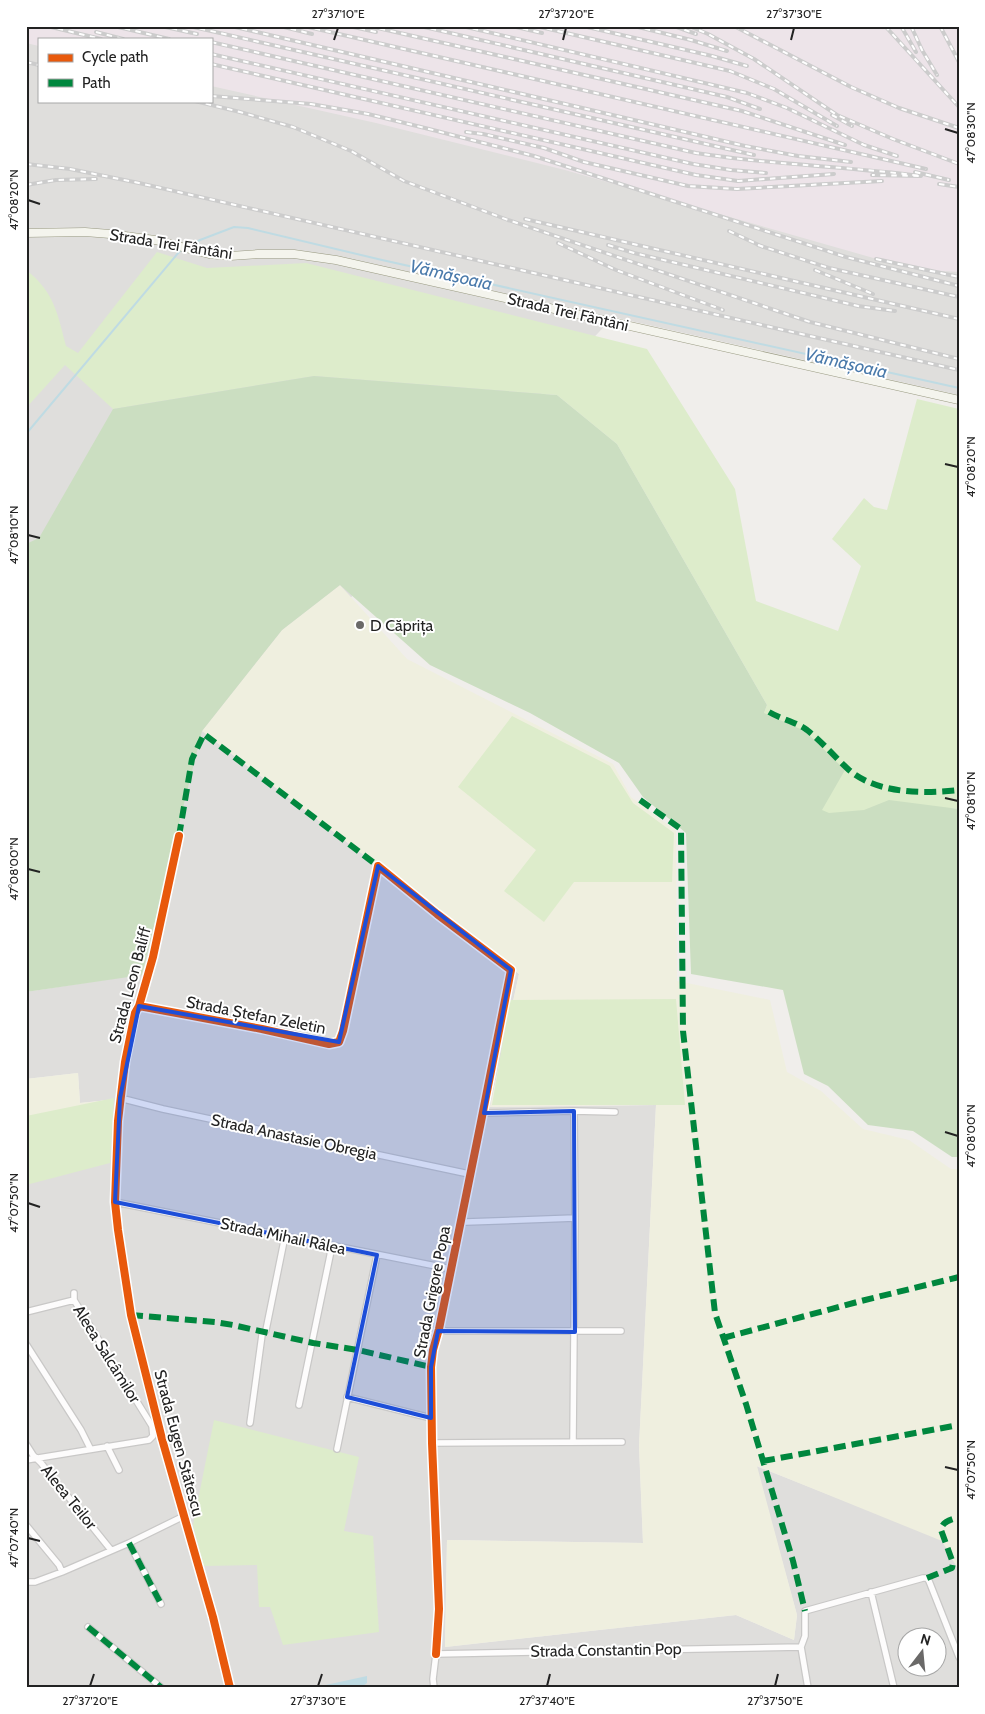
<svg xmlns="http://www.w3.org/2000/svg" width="985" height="1714" viewBox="0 0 985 1714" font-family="Cabin,sans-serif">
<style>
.residential{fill:#dfdedc;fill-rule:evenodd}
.industrial{fill:#ede4e9}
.farmland{fill:#efefdf}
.grass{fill:#ddeccb}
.forest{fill:#cbdec1}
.water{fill:#bfdbe3}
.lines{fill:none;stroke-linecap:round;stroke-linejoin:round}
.stream{stroke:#bfdbe3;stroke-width:2}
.minor-casing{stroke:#c9c8c7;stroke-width:8}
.secondary-casing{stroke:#999a82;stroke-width:9}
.minor{stroke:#fdfcfc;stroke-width:5.5}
.secondary{stroke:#f4f4ed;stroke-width:8}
.rail-casing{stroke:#ccc;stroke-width:4}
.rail{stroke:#fff;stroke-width:2;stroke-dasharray:5.5;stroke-linecap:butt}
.quiet{stroke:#00873e;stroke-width:6;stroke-dasharray:12 6;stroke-linecap:butt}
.cycleway-casing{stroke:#fff;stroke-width:11}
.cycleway{stroke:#e8590c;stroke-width:8}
.marked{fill:#1d4ed8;fill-opacity:0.2;stroke:#1d4ed8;stroke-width:4;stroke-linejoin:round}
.ticks{fill:none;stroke:#222;stroke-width:2}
.poi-dot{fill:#6a6968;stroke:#fff;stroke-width:2}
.labels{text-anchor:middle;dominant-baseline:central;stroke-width:4;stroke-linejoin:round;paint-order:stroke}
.street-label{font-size:16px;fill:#222;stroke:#fff}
.poi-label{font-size:16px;fill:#222;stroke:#fff;text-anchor:start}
.water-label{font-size:18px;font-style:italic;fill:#4a7aab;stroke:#fff}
.neatline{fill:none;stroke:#222;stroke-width:2}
.ticks-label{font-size:12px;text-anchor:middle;fill:#222}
</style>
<rect width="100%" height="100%" fill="#f0eeeb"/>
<path class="residential" d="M 26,26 L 959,26 L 959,395 L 613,317 L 216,742 L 519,974 L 490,1107 L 656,1105 L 639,1446 L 643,1543 L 447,1540 L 445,1647 L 736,1615 L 794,1640 L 797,1615 L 756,1466 L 959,1546 L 959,1688 L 26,1688 L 26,1183 L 108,1100 L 80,1103 L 78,1073 L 26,1079 L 26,992 L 142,974 L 193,767 L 26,768 ZM 39,39 L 211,39 L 211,101 L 39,101 ZM 908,1636 L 938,1636 L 938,1666 L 908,1666 Z"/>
<path class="industrial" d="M 26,26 L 959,26 L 959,272 L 912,269 L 565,170 L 376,123 L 211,86 L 211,39 L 39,39 L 39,46 L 26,43 Z"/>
<path class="farmland" d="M 340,585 L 407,659 L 613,764 L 631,797 L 676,831 L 677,981 L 770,1000 L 787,1072 L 821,1091 L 863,1129 L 909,1140 L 951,1169 L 959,1169 L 959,1571 L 942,1541 L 757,1466 L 797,1615 L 794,1640 L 736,1615 L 445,1647 L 447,1540 L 643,1543 L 639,1446 L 656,1105 L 490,1107 L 519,974 L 202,731 L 282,630 Z
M 78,1073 L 80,1103 L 109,1100 L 26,1183 L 26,1079 Z"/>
<path class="grass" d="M 157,252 L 207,268 L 306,263 L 647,349 L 735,489 L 756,601 L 838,631 L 861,566 L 832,539 L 864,498 L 874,507 L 887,510 L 917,399 L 959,409 L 959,809 L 951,808 L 769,819 L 764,713 L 767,705 L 617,444 L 557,395 L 314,376 L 113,409 L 65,365 L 26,408 L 26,270 C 54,291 58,315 66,346 L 78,353 Z
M 512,716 L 610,766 L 633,803 L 674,833 L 672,882 L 574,882 L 544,922 L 504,891 L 536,850 L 458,787 Z
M 676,999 L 685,1105 L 492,1105 L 510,1000 Z
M 114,1098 L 110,1163 L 26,1185 L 26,1116 Z
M 214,1420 L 359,1457 L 344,1531 L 373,1536 L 379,1632 L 283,1645 L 270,1607 L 259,1607 L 257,1565 L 203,1566 L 193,1525 Z"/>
<path class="forest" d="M 314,376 L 557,395 L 617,444 L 767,705 L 764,713 L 805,731 L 845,770 L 822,810 L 829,813 L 864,810 L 889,800 L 959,809 L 959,1157 L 952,1157 L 913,1131 L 868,1125 L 828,1086 L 804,1074 L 783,990 L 691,974 L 686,833 L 643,797 L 619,763 L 530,713 L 430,665 L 340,585 L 282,630 L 202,731 L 142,975 L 26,992 L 26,544 L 39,538 L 113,409 Z"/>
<path class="water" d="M 367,1676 L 367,1683 L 360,1688 L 312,1688 Z"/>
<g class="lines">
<path class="stream" d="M 189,246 L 200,240 L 234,227 L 248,228 L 382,260 L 959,388
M 26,434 L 179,252 L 183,249"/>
<defs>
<path id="minor" d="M 179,836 L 153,957 L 139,1006 L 135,1013 L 125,1062 L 118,1121 L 115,1202 L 118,1230 L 131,1315 L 162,1439 L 213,1617 L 230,1688
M 139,1006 L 262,1029 L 329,1044 L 339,1042 L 343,1031 L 378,866 L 437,914 L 511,970 C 488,1090 463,1209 439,1329 L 433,1350 L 431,1367 L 432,1443 L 439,1609 L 436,1654
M 120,1098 L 163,1109 L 469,1174
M 484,1113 L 574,1111 L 615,1112
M 115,1202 L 451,1269
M 461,1220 L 466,1222 L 575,1218
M 26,1312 L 74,1300
M 439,1329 L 446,1331 L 621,1331
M 26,1344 L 81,1430 L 90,1448
M 347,1397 L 431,1418
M 299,1405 L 332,1246
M 250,1423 L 262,1335 L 266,1330 L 285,1236
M 573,1442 L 575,1218 L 574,1111
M 432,1443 L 622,1442
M 26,1444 L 33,1455 L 41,1463 L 111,1550
M 107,1446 L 119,1470
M 337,1449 L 377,1255
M 26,1460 L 149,1440 L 153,1436 L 152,1426 L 74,1300 L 74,1293
M 26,1525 L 59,1565 L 62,1572
M 129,1543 L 161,1604
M 26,1582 L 35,1582 L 62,1572 L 129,1543 L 184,1516
M 871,1592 L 894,1688
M 88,1627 L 162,1688
M 434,1688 L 433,1679 L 436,1654 L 801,1647
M 808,1688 L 801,1647 L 805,1636 L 805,1611 L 923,1578 L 927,1578 L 929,1581 L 959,1657"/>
<path id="secondary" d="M 26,233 L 85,232 L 110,234 L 155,240 L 209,254 L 230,256 L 258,254 L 294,254 L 336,260 L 959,400"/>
</defs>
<use href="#minor" class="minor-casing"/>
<use href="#secondary" class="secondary-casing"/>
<use href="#minor" class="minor"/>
<use href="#secondary" class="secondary"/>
<defs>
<path id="rail" d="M 47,26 L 101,39
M 114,26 L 169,39
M 161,26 L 197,34
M 189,26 L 754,155
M 231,26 L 745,146 L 798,156 L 851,162
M 280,26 L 312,34
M 304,26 L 926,169
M 349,26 L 376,32
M 369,26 L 742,111 L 845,145
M 420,26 L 727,97 L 760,109
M 462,26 L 747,93 L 787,108 L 864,145 L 897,156
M 512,26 L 542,33
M 536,26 L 730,71 L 774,89 L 837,126
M 583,26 L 712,56 L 747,66
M 634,26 L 691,40 L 727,51
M 674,26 L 696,34
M 689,26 L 708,34 L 754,59 L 837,115 L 893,139 L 959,164
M 734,26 L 851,87 L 899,108 L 959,128
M 885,26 L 959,107
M 901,26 L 916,52
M 911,26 L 922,50 L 937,75
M 940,26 L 959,62
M 96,32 L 123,39
M 211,42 L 696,153 C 771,165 846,166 921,176 L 872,175
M 211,54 L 693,164 L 731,170 L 766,173
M 26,62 L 39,65
M 211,64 L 696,175 L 738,181 L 834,174
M 211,96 L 311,104 L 368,114 L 429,129 L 534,156 L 846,257 L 959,286
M 195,101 L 240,112 L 293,127 L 351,151 L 404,181 L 508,220 L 810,322 L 959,359
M 832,115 L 852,126
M 466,132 L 483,134 L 544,148 L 584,162 L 688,186 L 737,189 L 882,181
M 26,164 L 70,169 L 139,183 L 959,370
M 915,172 L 949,180
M 939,184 L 959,187
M 26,185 L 56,180 L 96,179
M 525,219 L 959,319
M 729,231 L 763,247
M 558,243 L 616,270 L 723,310
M 608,245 L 634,253 L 858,306 L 895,311
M 758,245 L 829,268 L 959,297
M 876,259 L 959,277
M 815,270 L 873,294"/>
</defs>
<use href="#rail" class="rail-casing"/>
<use href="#rail" class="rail"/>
<path class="quiet" d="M 769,712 C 781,719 796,722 807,730 C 822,742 835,757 849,770 C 877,794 924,794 959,790
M 640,800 L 681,829 L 683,1031 L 715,1313 L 746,1404 L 793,1561 L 805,1611
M 179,836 L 192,759 L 204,734 L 378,866
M 131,1315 L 215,1322 L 233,1325 L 313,1343 L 358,1350 L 431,1367
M 723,1338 L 861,1301 L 959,1277
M 763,1461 L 959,1425
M 129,1543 L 161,1604
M 927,1578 L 952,1568 L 953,1563 L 941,1530 C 942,1521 951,1520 959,1517
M 88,1627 L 162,1688"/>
<defs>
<path id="cycleway" d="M 179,836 L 153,957 L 139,1006 L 135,1013 L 125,1062 L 118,1121 L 115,1202 L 118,1230 L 131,1315 L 162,1439 L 213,1617 L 230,1688
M 139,1006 L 262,1029 L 329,1044 L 339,1042 L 343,1031 L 378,866 L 437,914 L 511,970 C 488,1090 463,1209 439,1329 L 433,1350 L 431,1367 L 432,1443 L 439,1609 L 436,1654"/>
</defs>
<use href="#cycleway" class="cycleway-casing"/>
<use href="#cycleway" class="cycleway"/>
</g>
<path class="marked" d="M 378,866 L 511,970 L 484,1113 L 574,1111 L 575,1332 L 438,1331 L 431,1367 L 431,1418 L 347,1397 L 377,1255 L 115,1202 L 120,1098 L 139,1006 L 339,1042 Z"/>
<path class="ticks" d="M 334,40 L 338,28M 563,40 L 566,28M 791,40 L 794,28M 945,129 L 958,133M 28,200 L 40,204M 945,464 L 958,467M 28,535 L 40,538M 945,798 L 958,801M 28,869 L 40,872M 945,1132 L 958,1136M 28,1203 L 40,1207M 945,1467 L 958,1470M 28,1538 L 40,1541M 90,1686 L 94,1674M 318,1686 L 322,1674M 547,1686 L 550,1674M 775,1686 L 778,1674"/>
<circle class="poi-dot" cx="360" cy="625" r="5"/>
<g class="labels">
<g class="street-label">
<text transform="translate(171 244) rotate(9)">Strada Trei Fântâni</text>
<text transform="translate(568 312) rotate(13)">Strada Trei Fântâni</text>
<text transform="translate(130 985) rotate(-75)">Strada Leon Baliff</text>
<text transform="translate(256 1015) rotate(11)">Strada Ștefan Zeletin</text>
<text transform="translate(294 1137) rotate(12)">Strada Anastasie Obregia</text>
<text transform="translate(283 1236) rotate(12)">Strada Mihail Râlea</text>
<text transform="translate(432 1292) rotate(-79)">Strada Grigore Popa</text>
<text transform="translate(107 1354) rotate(58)">Aleea Salcâmilor</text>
<text transform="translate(179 1443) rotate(75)">Strada Eugen Stătescu</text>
<text transform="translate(69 1497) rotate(51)">Aleea Teilor</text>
<text transform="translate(606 1650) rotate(-1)">Strada Constantin Pop</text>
</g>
<g class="poi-label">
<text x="370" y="625">D Căprița</text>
</g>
<g class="water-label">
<text transform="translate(451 275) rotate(13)">Vămășoaia</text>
<text transform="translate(846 363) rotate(13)">Vămășoaia</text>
</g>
</g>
<rect width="985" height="1714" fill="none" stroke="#ffffff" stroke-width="55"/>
<rect x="38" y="38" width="175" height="65" fill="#ffffff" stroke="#a7a7a7"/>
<rect x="48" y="54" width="25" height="8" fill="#e8590c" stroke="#a7a7a7"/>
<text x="82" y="62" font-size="15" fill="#222222">Cycle path</text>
<rect x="48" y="79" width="25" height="8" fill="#00873e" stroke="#a7a7a7"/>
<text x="82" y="88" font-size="15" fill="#222222">Path</text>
<g transform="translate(922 1652) rotate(16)"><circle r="24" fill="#ffffff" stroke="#a7a7a7"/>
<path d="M0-4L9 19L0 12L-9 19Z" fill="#6a6968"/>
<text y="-8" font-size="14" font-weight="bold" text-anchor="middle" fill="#222222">N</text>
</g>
<rect x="28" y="28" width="930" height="1658" class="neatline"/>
<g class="ticks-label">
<text x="338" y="18">27°37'10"E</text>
<text x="566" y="18">27°37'20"E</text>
<text x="794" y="18">27°37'30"E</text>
<text transform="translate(971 133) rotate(-90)" y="4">47°08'30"N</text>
<text transform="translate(14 200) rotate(-90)" y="4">47°08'20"N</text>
<text transform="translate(971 467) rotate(-90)" y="4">47°08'20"N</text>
<text transform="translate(14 535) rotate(-90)" y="4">47°08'10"N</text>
<text transform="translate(971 801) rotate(-90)" y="4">47°08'10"N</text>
<text transform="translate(14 869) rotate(-90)" y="4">47°08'00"N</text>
<text transform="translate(971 1136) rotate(-90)" y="4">47°08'00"N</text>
<text transform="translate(14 1203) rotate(-90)" y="4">47°07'50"N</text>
<text transform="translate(971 1470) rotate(-90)" y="4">47°07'50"N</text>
<text transform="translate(14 1538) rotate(-90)" y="4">47°07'40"N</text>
<text x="90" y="1705">27°37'20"E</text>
<text x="318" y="1705">27°37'30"E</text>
<text x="547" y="1705">27°37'40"E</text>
<text x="775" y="1705">27°37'50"E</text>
</g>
</svg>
